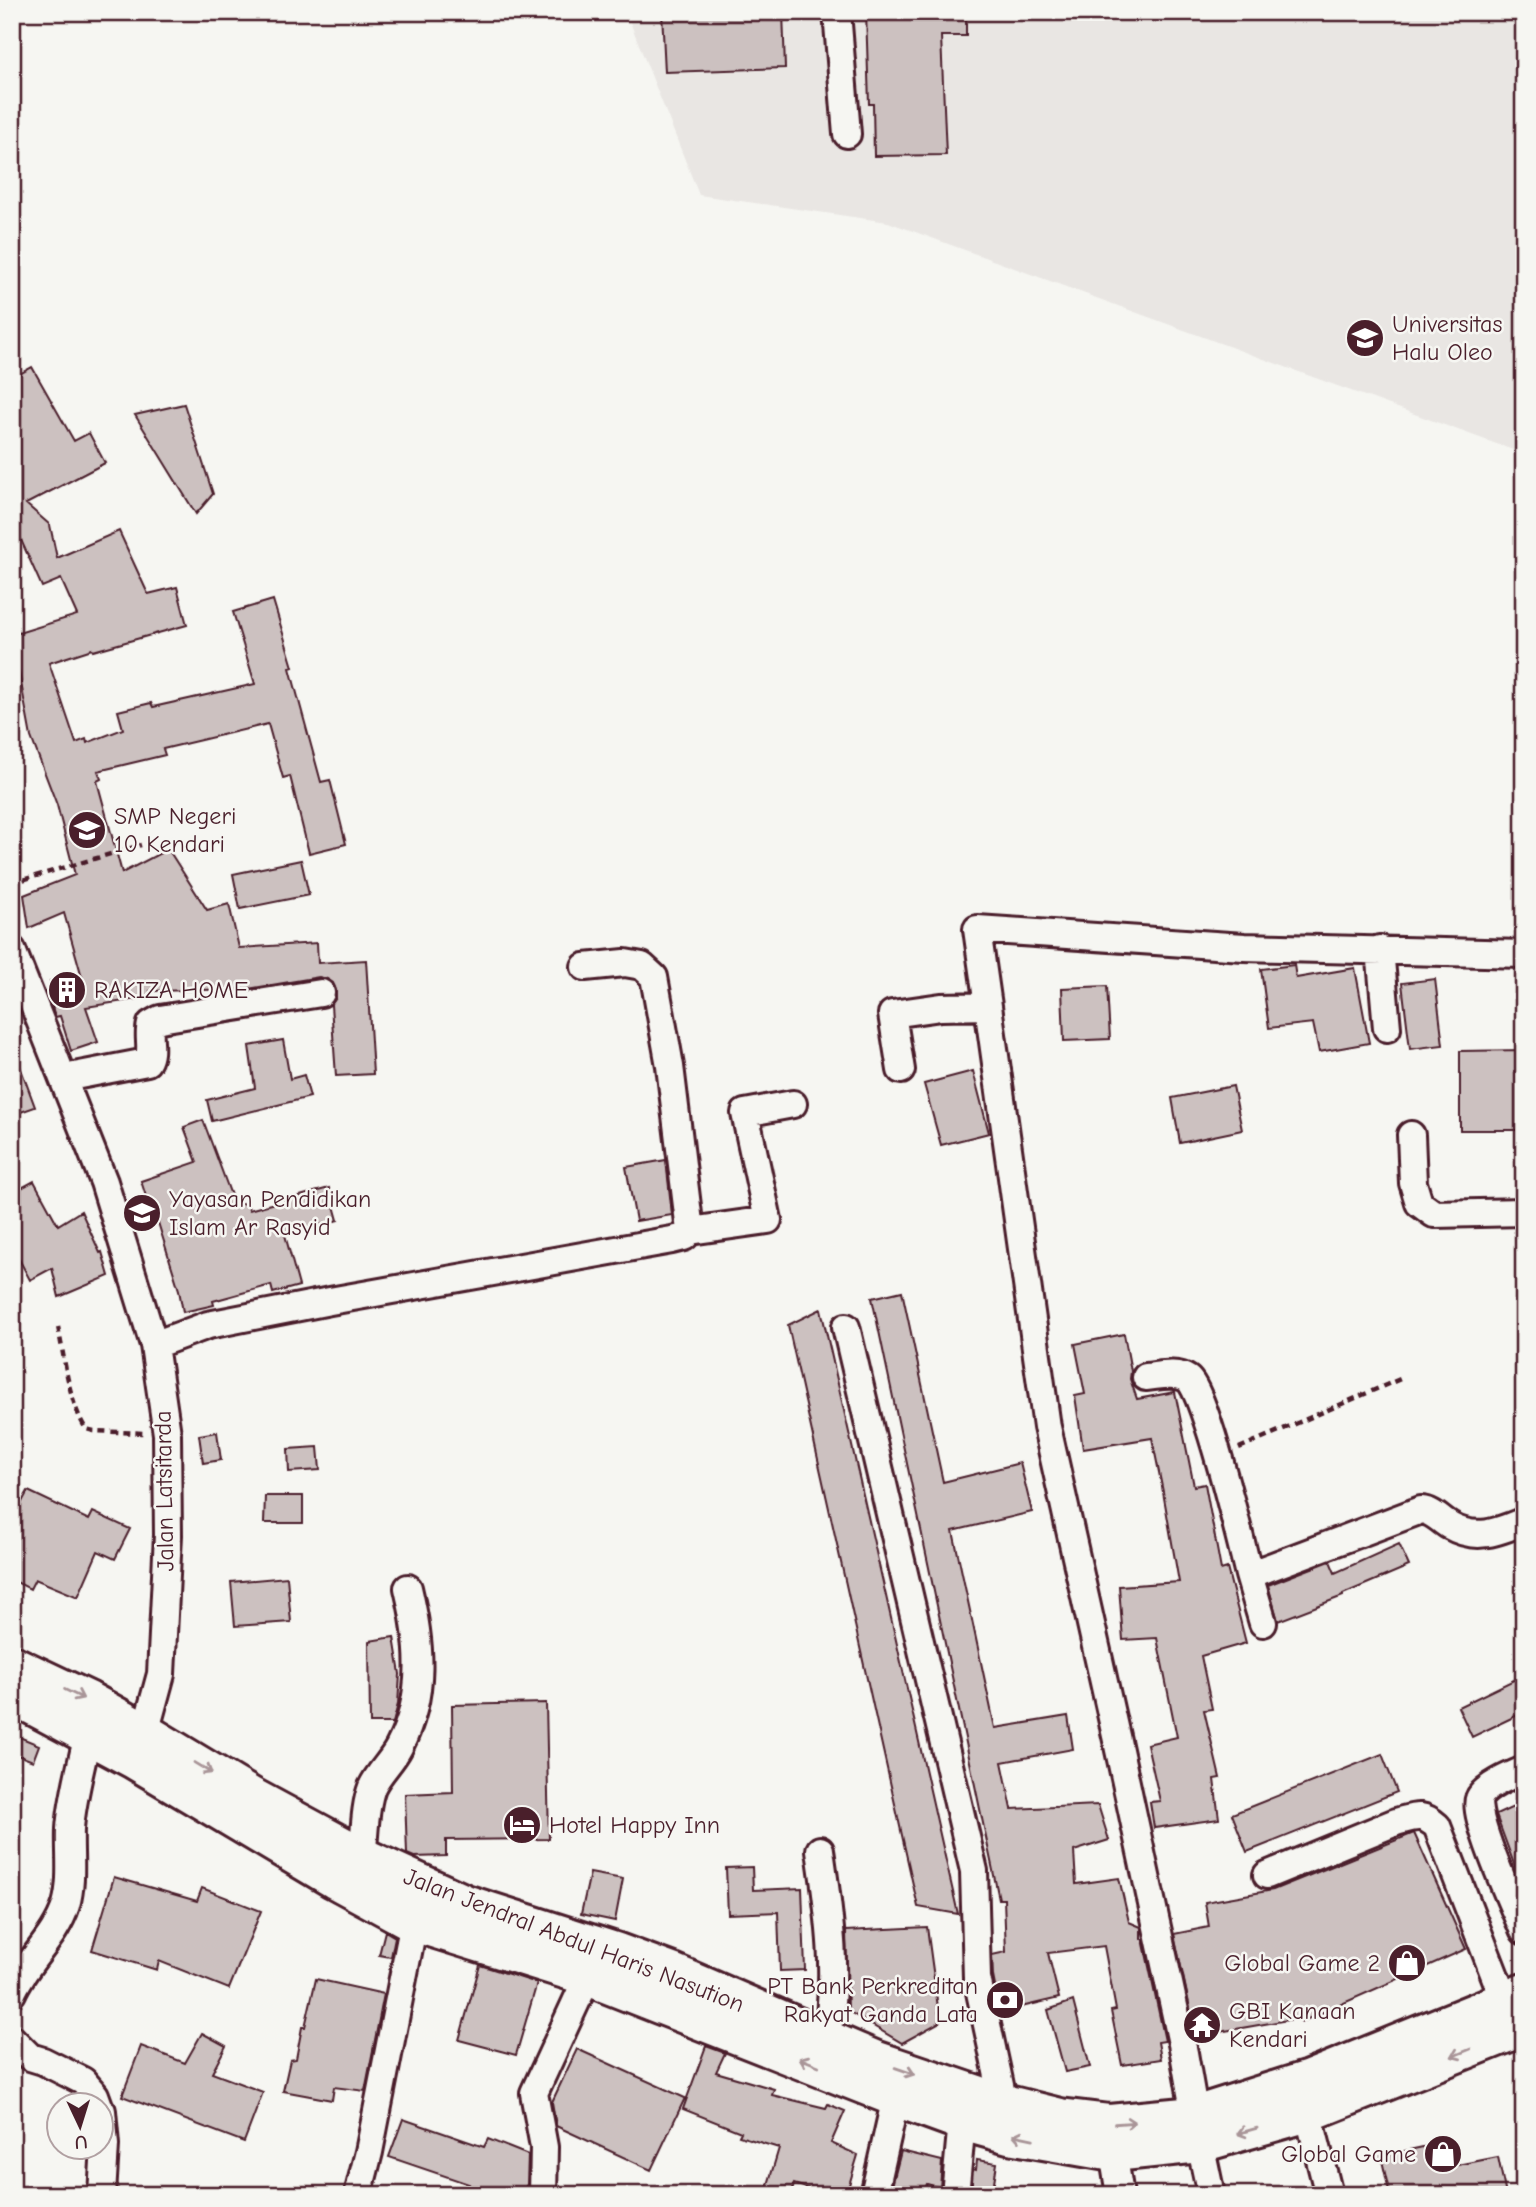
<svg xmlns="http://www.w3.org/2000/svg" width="1536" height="2207" viewBox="0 0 1536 2207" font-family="'Comic Neue',sans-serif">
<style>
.built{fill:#e9e6e3}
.building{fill:#ccc1c0;stroke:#4a1f2b;stroke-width:2}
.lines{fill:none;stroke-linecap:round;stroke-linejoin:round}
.minor-casing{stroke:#4a1f2b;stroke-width:32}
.highway-casing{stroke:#4a1f2b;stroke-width:44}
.path{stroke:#4a1f2b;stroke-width:4.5;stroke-dasharray:7 5;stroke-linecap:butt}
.minor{stroke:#f6f6f2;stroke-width:26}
.highway{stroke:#f6f6f2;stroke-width:38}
.oneway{stroke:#a99598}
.labels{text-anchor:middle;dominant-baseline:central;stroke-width:5;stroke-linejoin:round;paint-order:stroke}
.poi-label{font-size:24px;fill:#4a1f2b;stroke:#f6f6f2;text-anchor:start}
.street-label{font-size:24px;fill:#4a1f2b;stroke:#f6f6f2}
</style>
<rect width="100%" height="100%" fill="#f6f6f2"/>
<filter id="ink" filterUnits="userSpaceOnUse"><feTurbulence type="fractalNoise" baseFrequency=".0143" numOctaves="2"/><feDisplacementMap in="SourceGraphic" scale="14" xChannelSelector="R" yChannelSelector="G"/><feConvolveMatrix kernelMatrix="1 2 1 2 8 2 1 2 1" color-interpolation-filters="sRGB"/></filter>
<g filter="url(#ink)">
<path class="built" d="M 626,12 L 1524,12 L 1524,454 L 888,222 L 699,195 Z"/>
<path class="building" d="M 662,12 L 783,12 L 785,68 L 665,72 Z
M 866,12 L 966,12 L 966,36 L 941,36 L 946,155 L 874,156 L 873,104 L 869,104 Z
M 32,367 L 74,441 L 89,433 L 105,463 L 26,504 L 50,525 L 57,558 L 119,531 L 148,594 L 177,587 L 187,625 L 93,651 L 92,649 L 49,663 L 76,743 L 86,739 L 87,743 L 123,729 L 118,711 L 151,703 L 153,707 L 255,684 L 233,612 L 273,600 L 293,667 L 290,668 L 321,782 L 330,780 L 346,844 L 309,853 L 290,776 L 283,778 L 268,724 L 163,749 L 165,755 L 98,771 L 101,779 L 97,781 L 122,873 L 168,849 L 207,910 L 229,904 L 239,948 L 317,943 L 318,963 L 366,960 L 373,1074 L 336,1076 L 331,1005 L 336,998 L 336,990 L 333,983 L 327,979 L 319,977 L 248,989 L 150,991 L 150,997 L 86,1007 L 98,1042 L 71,1051 L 60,1016 L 55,1017 L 53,1011 L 50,981 L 82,977 L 64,913 L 29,928 L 24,895 L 75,875 L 57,805 L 31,737 L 19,672 L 12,674 L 12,635 L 77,615 L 61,579 L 42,587 L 12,520 L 12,378 Z
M 184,404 L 213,494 L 196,514 L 135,415 Z
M 301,860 L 309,895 L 240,909 L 233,874 Z
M 1294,965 L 1296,978 L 1355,968 L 1369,1043 L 1319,1052 L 1313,1023 L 1269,1028 L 1261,969 Z
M 1435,979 L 1443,1045 L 1410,1049 L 1402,983 Z
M 1107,986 L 1110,1039 L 1064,1041 L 1062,988 Z
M 283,1040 L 290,1079 L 304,1075 L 310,1097 L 212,1121 L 207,1100 L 255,1088 L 249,1046 Z
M 12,1050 L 14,1050 L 35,1107 L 12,1115 Z
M 1524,1050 L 1524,1130 L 1460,1130 L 1460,1051 Z
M 973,1071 L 989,1133 L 941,1145 L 924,1084 Z
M 1233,1086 L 1242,1130 L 1180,1143 L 1172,1098 Z
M 203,1120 L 235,1206 L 247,1202 L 249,1210 L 329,1188 L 338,1220 L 285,1235 L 299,1286 L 273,1293 L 271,1285 L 213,1301 L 214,1305 L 183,1312 L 179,1290 L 156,1216 L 153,1218 L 141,1181 L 197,1162 L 184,1127 Z
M 666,1160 L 672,1215 L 636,1221 L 626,1167 Z
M 34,1181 L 58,1225 L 81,1211 L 100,1253 L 102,1252 L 109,1276 L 59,1297 L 52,1268 L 30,1280 L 12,1246 L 12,1193 Z
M 902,1291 L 943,1482 L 1020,1463 L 1032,1512 L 953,1531 L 995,1728 L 1068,1716 L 1073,1749 L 1002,1762 L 1012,1809 L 1098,1805 L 1109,1840 L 1074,1851 L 1076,1884 L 1119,1878 L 1129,1922 L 1141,1927 L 1141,1939 L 1143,1939 L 1165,2041 L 1158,2042 L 1161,2059 L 1122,2065 L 1111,2011 L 1116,2010 L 1104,1946 L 1048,1953 L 1059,1998 L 1000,2012 L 993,1976 L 992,1955 L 1006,1952 L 1004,1899 L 999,1899 L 872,1298 Z
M 821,1309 L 958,1914 L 918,1907 L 788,1325 Z
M 1124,1334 L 1131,1371 L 1130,1379 L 1137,1399 L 1175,1392 L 1194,1486 L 1205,1484 L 1221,1570 L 1227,1568 L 1246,1643 L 1201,1656 L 1212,1709 L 1204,1710 L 1220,1778 L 1214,1779 L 1219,1819 L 1154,1828 L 1150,1802 L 1160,1801 L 1147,1744 L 1177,1737 L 1157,1638 L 1123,1640 L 1119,1586 L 1179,1582 L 1163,1492 L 1152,1438 L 1083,1449 L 1075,1396 L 1085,1394 L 1075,1344 Z
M 217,1432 L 221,1460 L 203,1463 L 199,1435 Z
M 318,1447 L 320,1470 L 289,1472 L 288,1449 Z
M 28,1491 L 89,1520 L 93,1512 L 130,1529 L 115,1559 L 98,1551 L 78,1597 L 35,1579 L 30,1589 L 12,1580 L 12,1520 Z
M 265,1496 L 303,1496 L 303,1523 L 264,1523 Z
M 1399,1544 L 1409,1566 L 1343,1594 L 1343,1596 L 1278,1621 L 1268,1585 L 1330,1561 L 1335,1573 Z
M 287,1577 L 291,1622 L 235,1626 L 231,1582 Z
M 394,1637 L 400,1674 L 398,1704 L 393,1723 L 370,1723 L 369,1641 Z
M 1524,1675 L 1524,1712 L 1472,1737 L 1458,1707 Z
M 546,1703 L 549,1839 L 446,1840 L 446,1856 L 414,1857 L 407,1854 L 405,1794 L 453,1792 L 452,1705 Z
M 12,1734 L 39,1745 L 33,1761 L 12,1753 Z
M 1382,1754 L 1397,1792 L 1247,1852 L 1232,1814 Z
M 1524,1802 L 1524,1891 L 1496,1815 Z
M 1414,1833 L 1466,1949 L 1301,2022 L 1299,2018 L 1196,2036 L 1174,1934 L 1209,1927 L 1205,1902 L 1273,1890 Z
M 752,1867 L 753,1890 L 802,1888 L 805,1970 L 780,1971 L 778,1912 L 728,1914 L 726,1868 Z
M 590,1873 L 623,1879 L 615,1921 L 581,1914 Z
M 114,1877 L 197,1901 L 202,1888 L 261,1911 L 229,1989 L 159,1961 L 157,1970 L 92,1950 Z
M 927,1927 L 940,2022 L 902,2043 L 848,2011 L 846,1931 Z
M 385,1931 L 395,1937 L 391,1957 L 379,1955 Z
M 480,1965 L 537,1983 L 516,2055 L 459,2040 Z
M 316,1979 L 384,1994 L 365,2091 L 334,2087 L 332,2100 L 283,2091 L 290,2060 L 296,2059 L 302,2027 L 305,2027 Z
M 1073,2001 L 1090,2067 L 1065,2072 L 1048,2010 Z
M 202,2033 L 226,2046 L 212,2073 L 263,2092 L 244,2142 L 122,2096 L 141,2046 L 185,2063 Z
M 706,2046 L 725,2053 L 716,2072 L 774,2089 L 772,2095 L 826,2108 L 828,2104 L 845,2111 L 831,2143 L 858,2155 L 846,2195 L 828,2195 L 794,2184 L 791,2195 L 765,2195 L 779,2148 L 739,2136 L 741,2132 L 683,2109 Z
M 577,2049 L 685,2098 L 651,2170 L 556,2126 L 552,2102 Z
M 403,2119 L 484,2147 L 488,2139 L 528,2155 L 527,2184 L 523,2195 L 465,2195 L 469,2184 L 389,2157 Z
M 1451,2141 L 1457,2165 L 1498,2157 L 1506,2195 L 1390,2195 L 1381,2156 Z
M 901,2151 L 942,2161 L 940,2188 L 927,2184 L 922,2195 L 891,2190 Z
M 977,2160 L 997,2163 L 992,2195 L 971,2195 L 973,2169 L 976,2170 Z"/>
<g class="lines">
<defs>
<path id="minor" d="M 837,12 L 847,134
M 1380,949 L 1387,1028
M 12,950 L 104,1182 L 154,1345 L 167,1434 L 168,1535 L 161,1674 L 145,1733 L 138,1748
M 585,967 L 625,963 L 642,966 L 654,977 L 670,1066 L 690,1231
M 988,1006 L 977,929 L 1244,947 L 1524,954
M 901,1070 L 892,1014 L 941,1007 L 988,1006 L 1047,1427 L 1116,1736 L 1184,2053 L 1195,2116
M 64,1078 L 147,1062 C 154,1050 147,1037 151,1024 L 160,1019 L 321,993
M 1411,1135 L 1413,1183 L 1419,1203 L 1434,1214 L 1524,1212
M 846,1327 L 974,1871 L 977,1978 L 1004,2104
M 154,1345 L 208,1325 L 330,1301 L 672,1240 L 684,1237 L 690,1231 L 768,1220 L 745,1113 L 793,1104
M 1146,1377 C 1159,1376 1176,1371 1188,1379 C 1205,1391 1242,1546 1249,1575 L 1421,1510 C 1434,1511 1439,1520 1450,1526 C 1476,1541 1498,1532 1524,1521
M 1249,1575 L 1263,1623
M 1524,1770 C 1512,1775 1483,1787 1479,1799 C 1472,1816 1515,1910 1524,1931
M 820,1850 C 829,1912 839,1977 826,2039
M 362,1857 C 365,1835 364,1808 372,1787 C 379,1772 392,1761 399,1747 C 426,1695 421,1643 408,1588
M 1267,1875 L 1396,1822 C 1415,1817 1421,1812 1437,1826 L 1505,2002
M 12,1993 C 26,1961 55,1939 66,1905 C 73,1880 69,1855 70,1829 C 72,1798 82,1764 88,1733
M 12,2039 L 30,2057 L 43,2061 L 83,2081 L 95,2095 L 99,2106
M 102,2111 L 105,2145 L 102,2195
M 1308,2112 L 1329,2195
M 1200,2143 L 1211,2195
M 1113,2152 L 1120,2195
M 358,2195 L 369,2152 L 414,1922
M 543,2195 L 544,2147 L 534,2093 L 588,1976
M 874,2195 L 896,2097
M 955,2195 L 962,2121"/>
<path id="highway" d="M 12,1665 L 88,1701 L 145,1733 L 251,1797 L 362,1857 L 465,1904 L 615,1952 L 672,1973 L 874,2060 L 1004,2104 L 1060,2118 L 1110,2124 L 1195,2116 L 1309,2080 L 1524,1993
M 12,1694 L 134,1759 L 335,1879 L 414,1922 L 588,1976 L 896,2097 L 962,2121 L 1009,2134 L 1113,2152 L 1200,2143 L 1308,2112 L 1524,2026"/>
</defs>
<use href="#minor" class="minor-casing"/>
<use href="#highway" class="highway-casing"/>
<path class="path" d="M 12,883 L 141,845
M 58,1327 C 65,1360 68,1400 86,1429 L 94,1431 L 145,1433
M 1239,1448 L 1400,1379"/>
<use href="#minor" class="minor"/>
<use href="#highway" class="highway"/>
</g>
<defs><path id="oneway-shaft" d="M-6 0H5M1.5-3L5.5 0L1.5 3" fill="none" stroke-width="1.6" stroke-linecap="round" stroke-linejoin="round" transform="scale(1.75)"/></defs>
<g class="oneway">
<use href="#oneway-shaft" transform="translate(74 1694) rotate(26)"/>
<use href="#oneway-shaft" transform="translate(203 1768) rotate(31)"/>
<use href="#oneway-shaft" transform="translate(1461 2053) rotate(158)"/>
<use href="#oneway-shaft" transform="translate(809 2062) rotate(-158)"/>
<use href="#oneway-shaft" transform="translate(905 2071) rotate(19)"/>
<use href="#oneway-shaft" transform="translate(1125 2123) rotate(-4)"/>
<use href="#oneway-shaft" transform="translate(1247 2131) rotate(164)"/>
<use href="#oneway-shaft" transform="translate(1023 2137) rotate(-168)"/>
</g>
</g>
<defs>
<symbol id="university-disc" viewBox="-11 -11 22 22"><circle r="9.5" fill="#4a1f2b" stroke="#f6f6f2"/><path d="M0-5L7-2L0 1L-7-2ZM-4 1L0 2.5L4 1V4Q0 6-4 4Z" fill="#fff"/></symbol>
<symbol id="school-disc" viewBox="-11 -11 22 22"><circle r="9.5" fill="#4a1f2b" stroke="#f6f6f2"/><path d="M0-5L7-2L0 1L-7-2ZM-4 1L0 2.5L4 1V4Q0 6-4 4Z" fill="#fff"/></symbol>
<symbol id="building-disc" viewBox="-11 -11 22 22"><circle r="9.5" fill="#4a1f2b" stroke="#f6f6f2"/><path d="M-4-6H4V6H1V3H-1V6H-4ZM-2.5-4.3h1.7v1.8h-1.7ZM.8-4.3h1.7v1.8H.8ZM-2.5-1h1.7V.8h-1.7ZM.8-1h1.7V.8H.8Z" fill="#fff"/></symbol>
<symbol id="hotel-disc" viewBox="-11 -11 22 22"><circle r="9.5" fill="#4a1f2b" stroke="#f6f6f2"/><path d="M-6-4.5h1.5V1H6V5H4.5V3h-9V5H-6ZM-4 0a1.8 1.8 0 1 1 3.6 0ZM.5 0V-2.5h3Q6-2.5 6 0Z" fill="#fff"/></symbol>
<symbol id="shop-disc" viewBox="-11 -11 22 22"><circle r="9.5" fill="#4a1f2b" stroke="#f6f6f2"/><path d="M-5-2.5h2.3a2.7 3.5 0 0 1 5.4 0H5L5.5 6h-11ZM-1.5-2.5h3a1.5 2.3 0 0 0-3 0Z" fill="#fff"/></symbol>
<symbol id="bank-disc" viewBox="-11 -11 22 22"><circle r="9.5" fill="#4a1f2b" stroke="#f6f6f2"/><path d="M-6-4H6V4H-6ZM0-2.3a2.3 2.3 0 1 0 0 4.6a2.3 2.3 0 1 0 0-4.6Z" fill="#fff"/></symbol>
<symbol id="temple-disc" viewBox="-11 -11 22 22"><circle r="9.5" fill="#4a1f2b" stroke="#f6f6f2"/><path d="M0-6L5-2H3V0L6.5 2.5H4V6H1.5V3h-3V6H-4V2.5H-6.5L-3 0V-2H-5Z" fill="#fff"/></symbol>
</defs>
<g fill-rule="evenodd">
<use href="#university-disc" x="1343" y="316" width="44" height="44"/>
<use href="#school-disc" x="65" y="808" width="44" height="44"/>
<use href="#building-disc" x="45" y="968" width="44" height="44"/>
<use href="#school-disc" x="120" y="1191" width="44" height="44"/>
<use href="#hotel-disc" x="500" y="1803" width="44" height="44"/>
<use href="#shop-disc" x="1385" y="1941" width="44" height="44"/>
<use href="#bank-disc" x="983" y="1978" width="44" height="44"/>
<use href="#temple-disc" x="1180" y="2003" width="44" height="44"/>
<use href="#shop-disc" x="1421" y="2132" width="44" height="44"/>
</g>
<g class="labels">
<g class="poi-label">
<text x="1392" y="324">Universitas<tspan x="1392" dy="28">Halu Oleo</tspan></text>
<text x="114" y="816">SMP Negeri<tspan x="114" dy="28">10 Kendari</tspan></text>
<text x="94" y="990">RAKIZA HOME</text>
<text x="169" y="1199">Yayasan Pendidikan<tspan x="169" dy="28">Islam Ar Rasyid</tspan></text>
<text x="549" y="1825">Hotel Happy Inn</text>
<text x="1380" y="1963" text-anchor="end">Global Game 2</text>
<text x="978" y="1986" text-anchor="end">PT Bank Perkreditan<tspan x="978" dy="28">Rakyat Ganda Lata</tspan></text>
<text x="1229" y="2011">GBI Kanaan<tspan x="1229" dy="28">Kendari</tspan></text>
<text x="1416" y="2154" text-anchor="end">Global Game</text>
</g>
<g class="street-label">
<text transform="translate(164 1491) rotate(-91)">Jalan Latsitarda</text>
<text transform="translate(574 1940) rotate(21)">Jalan Jendral Abdul Haris Nasution</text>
</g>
</g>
<rect width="1536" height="2207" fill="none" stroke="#f6f6f2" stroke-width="42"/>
<rect x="21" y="21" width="1494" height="2165" fill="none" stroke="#4a1f2b" stroke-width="2.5" filter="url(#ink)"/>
<g transform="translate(80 2126) rotate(176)"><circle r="33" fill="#f6f6f2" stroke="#b1a0a2" stroke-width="2"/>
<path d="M0-5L12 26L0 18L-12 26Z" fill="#4a1f2b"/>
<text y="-10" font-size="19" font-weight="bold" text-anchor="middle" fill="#4a1f2b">U</text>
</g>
</svg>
